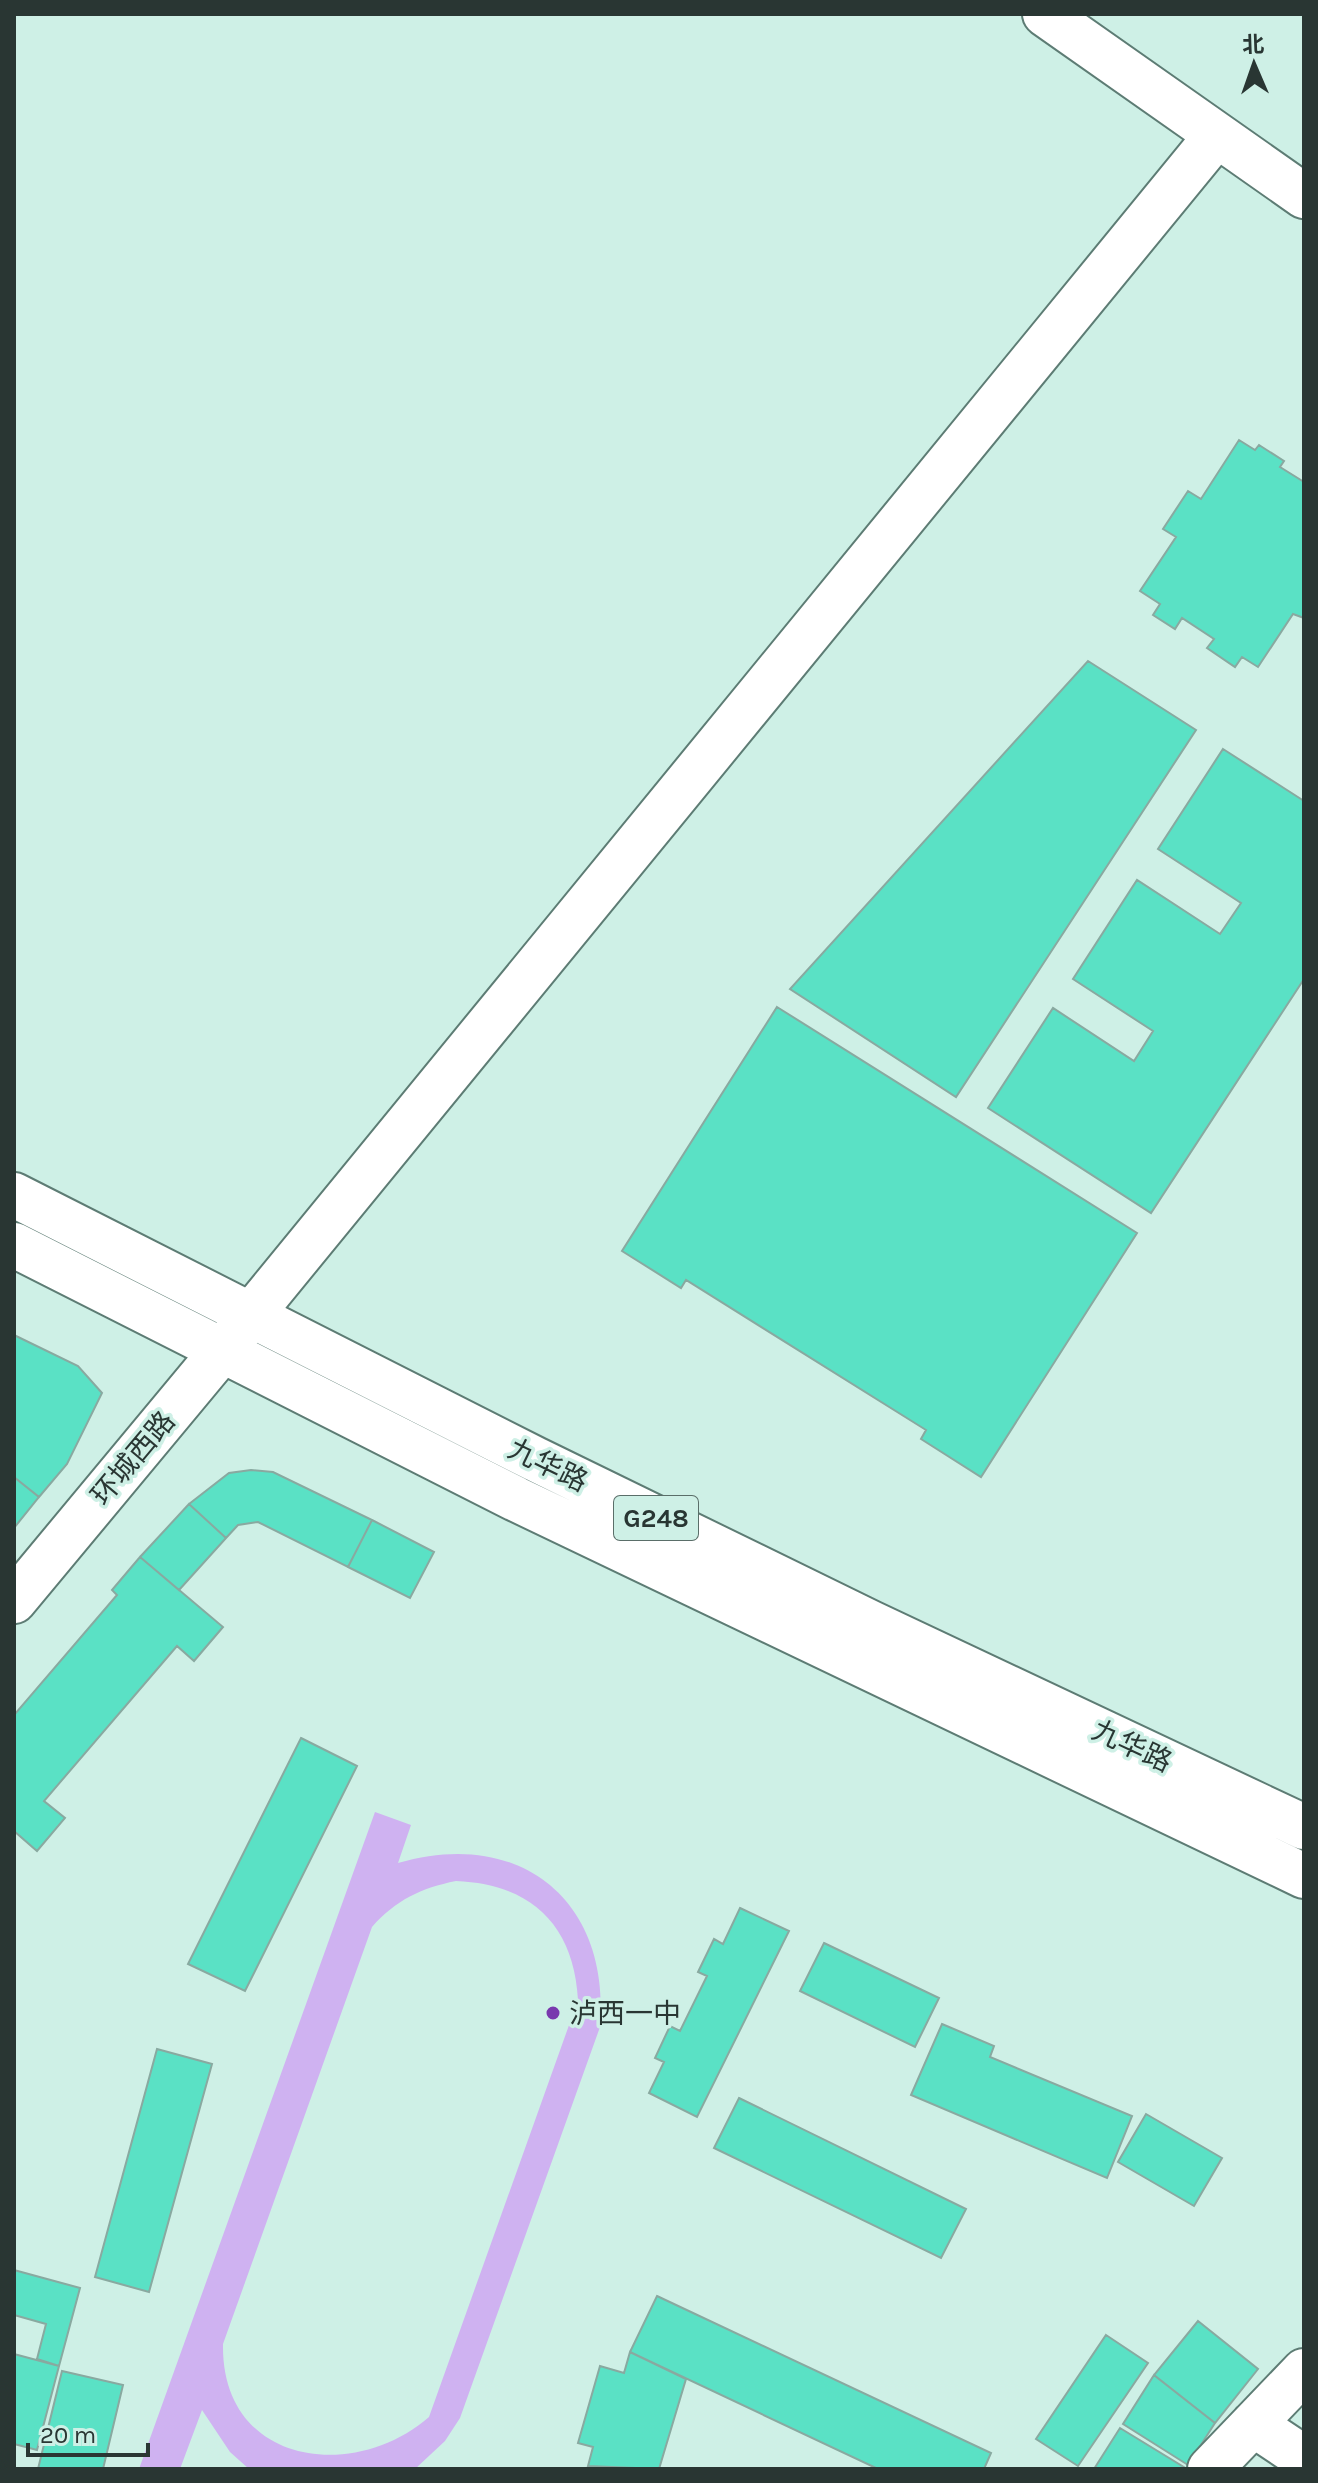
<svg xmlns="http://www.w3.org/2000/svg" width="1318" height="2483" viewBox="0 0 1318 2483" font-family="Karla,'Noto Sans SC',sans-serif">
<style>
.green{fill:#cfb2f1;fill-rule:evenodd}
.building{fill:#5ae1c5;stroke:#89a9a0;stroke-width:2}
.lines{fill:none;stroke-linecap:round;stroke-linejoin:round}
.minor-casing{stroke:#5d7c74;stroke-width:48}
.major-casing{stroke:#5d7c74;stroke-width:48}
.highway-casing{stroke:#5d7c74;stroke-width:48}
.minor{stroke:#fff;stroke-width:44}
.major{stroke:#fff;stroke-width:44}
.highway{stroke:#fff;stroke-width:44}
.poi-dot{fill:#7939ae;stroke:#cef0e6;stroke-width:3}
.labels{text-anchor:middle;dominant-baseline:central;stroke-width:7;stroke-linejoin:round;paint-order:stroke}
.shield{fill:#cef0e6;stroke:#5a6e69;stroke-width:2}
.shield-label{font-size:26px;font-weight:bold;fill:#293633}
.street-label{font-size:28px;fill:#293633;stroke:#cef0e6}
.poi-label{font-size:28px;fill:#293633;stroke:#cef0e6;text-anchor:start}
</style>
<rect width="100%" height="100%" fill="#cef0e6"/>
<path class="green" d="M 375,1812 L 411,1825 L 398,1863 C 520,1827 611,1901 600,2027 L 460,2418 L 445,2441 L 415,2469 L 249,2469 L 230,2452 L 202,2410 L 180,2469 L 139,2469 ZM 456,1881 C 531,1884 574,1925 578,2000 L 429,2417 C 353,2483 221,2465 223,2344 L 372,1927 C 396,1900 421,1888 456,1881 Z"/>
<path class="building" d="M 1239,440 L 1255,450 L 1259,445 L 1284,461 L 1280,467 L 1304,482 L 1304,618 L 1293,614 L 1258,667 L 1242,657 L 1235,667 L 1207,648 L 1214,639 L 1182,618 L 1175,629 L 1153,615 L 1160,604 L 1140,591 L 1176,537 L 1163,529 L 1188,491 L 1201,499 Z
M 1088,661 L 1196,730 L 956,1097 L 790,989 Z
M 1223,749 L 1304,801 L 1304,979 L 1151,1213 L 988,1108 L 1053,1008 L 1134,1061 L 1153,1031 L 1073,979 L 1137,880 L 1220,934 L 1241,903 L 1158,849 Z
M 777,1007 L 1137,1233 L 981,1477 L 921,1439 L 926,1430 L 686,1280 L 681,1288 L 622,1251 Z
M 14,1335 L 78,1366 L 102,1393 L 67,1464 L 39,1497 L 14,1477 Z
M 251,1470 L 273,1472 L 372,1520 L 348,1567 L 258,1522 L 238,1525 L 226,1538 L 189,1504 L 229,1473 Z
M 14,1477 L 39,1497 L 14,1528 Z
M 189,1504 L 226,1538 L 179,1590 L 140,1557 Z
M 372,1520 L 434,1552 L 410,1598 L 348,1567 Z
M 140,1557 L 223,1627 L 194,1661 L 177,1646 L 44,1801 L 65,1818 L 37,1851 L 14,1831 L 14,1715 L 117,1595 L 112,1590 Z
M 301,1738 L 357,1766 L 245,1991 L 188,1964 Z
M 740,1908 L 789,1931 L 697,2117 L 649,2093 L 664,2062 L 655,2058 L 670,2026 L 680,2031 L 707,1976 L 698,1972 L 714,1939 L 723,1944 Z
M 824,1943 L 939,1998 L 915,2047 L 800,1991 Z
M 942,2024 L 994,2046 L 990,2057 L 1132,2116 L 1107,2178 L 911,2095 Z
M 157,2049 L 212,2064 L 149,2292 L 95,2277 Z
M 739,2098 L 966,2209 L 941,2258 L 714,2148 Z
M 1146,2114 L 1222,2158 L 1194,2206 L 1118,2162 Z
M 14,2270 L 80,2288 L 59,2366 L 37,2359 L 46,2324 L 14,2315 Z
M 657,2296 L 991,2453 L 984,2469 L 878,2469 L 630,2352 Z
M 1198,2321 L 1258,2369 L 1215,2423 L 1154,2375 Z
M 1106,2335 L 1148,2363 L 1078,2466 L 1036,2439 Z
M 630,2352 L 686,2379 L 659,2469 L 588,2466 L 593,2447 L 578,2443 L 600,2366 L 624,2373 Z
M 14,2354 L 59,2366 L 37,2450 L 14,2444 Z
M 62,2371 L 123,2385 L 103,2469 L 38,2469 Z
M 1154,2375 L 1215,2423 L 1188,2465 L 1123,2424 Z
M 1120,2428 L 1187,2469 L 1094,2469 Z"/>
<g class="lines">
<defs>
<path id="minor" d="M 1045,14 L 1304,196
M 251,1315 L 1217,135
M 1253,2424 L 1304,2458
M 1210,2469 L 1304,2371"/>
<path id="major" d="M 14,1601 L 245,1323"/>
<path id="highway" d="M 14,1195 L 535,1459 L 871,1623 L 1304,1827
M 14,1245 L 516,1499 L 1304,1876"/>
</defs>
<use href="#minor" class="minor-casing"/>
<use href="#major" class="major-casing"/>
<use href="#highway" class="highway-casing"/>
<use href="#minor" class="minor"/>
<use href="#major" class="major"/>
<use href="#highway" class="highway"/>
</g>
<circle class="poi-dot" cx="553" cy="2013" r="8"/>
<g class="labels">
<rect class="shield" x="614" y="1496" width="84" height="44" rx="6"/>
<g class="shield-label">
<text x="656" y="1518">G248</text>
</g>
<g class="street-label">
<text transform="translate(133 1458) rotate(-50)">环城西路</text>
<text transform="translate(548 1465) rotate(26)">九华路</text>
<text transform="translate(1132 1746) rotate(25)">九华路</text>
</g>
<g class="poi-label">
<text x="569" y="2013">泸西一中</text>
</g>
</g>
<rect width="1318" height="2483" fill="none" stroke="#293633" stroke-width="32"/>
<g transform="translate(1254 64) rotate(358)" stroke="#cef0e6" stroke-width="6" paint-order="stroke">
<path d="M0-6L14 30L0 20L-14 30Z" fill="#293633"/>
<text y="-12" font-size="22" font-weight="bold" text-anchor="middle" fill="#293633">北</text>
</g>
<path d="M28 2443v12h120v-12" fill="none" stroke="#293633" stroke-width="4"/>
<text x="40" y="2443" font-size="24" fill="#293633" stroke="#cef0e6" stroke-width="6" paint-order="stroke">20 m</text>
</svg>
